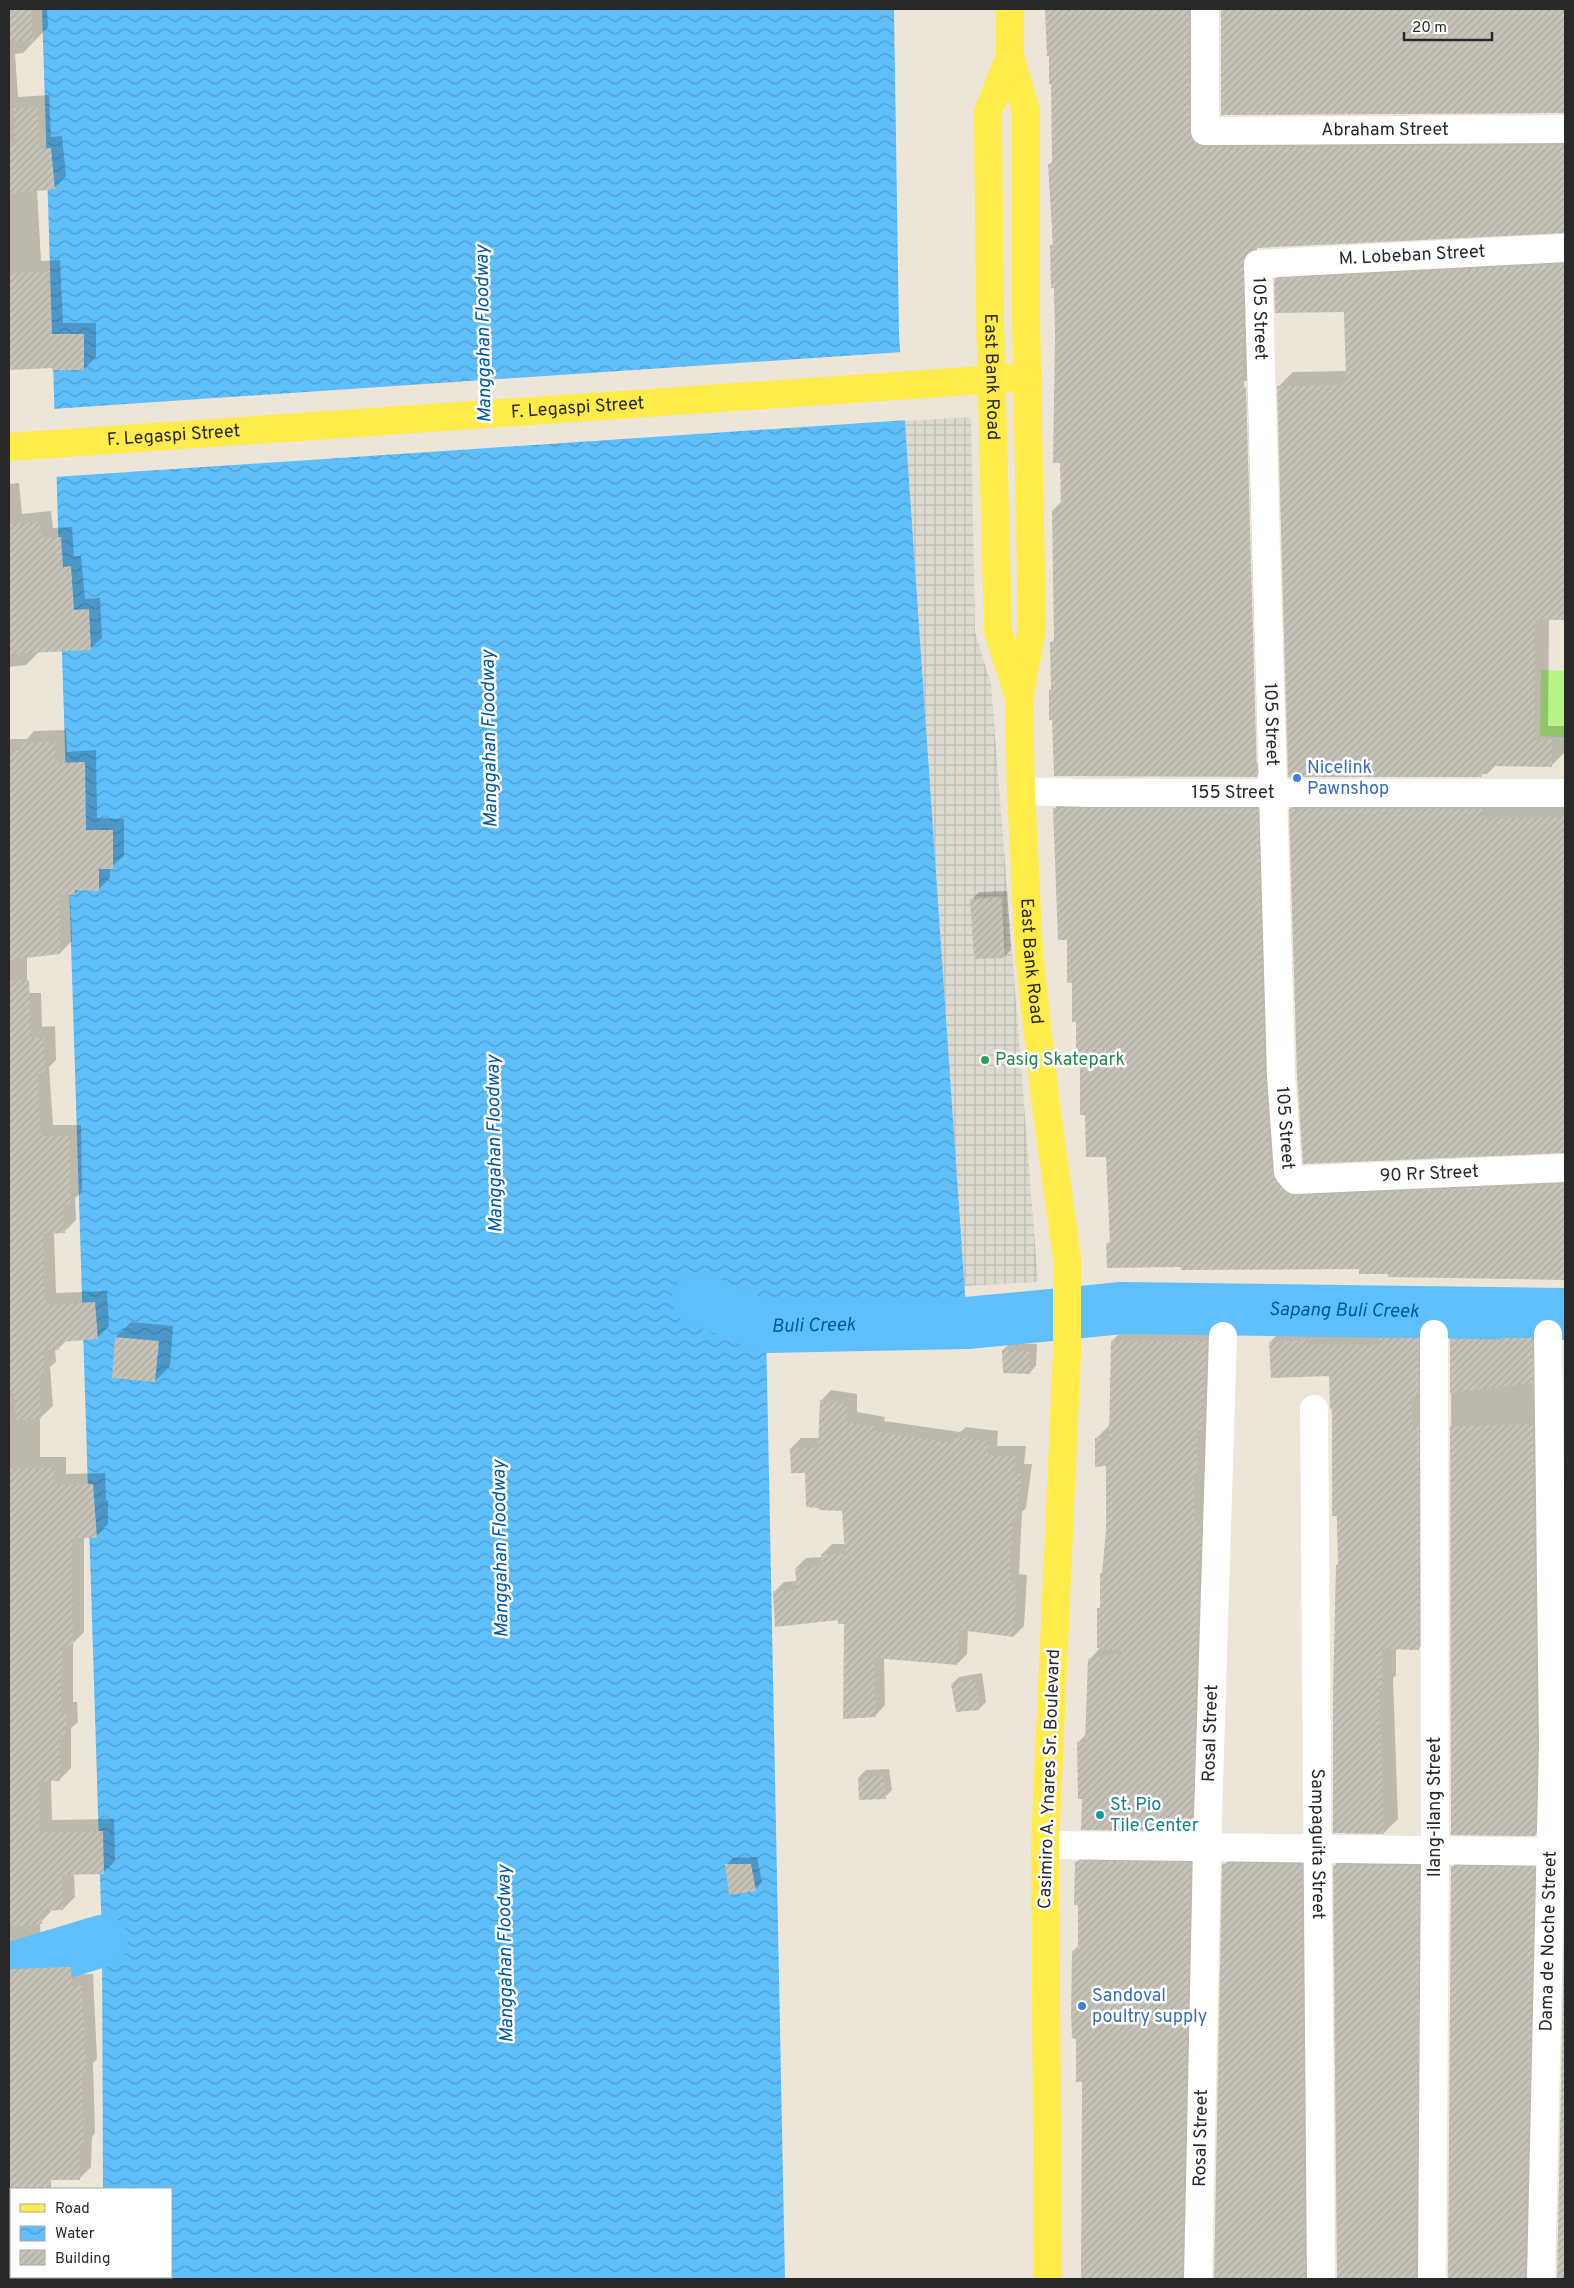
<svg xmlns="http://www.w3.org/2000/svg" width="1574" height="2288" viewBox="0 0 1574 2288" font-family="Overpass,sans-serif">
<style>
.pitch{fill:#b8f388}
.plaza{fill:url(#plaza-grid)}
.water{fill:url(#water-waves)}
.pier{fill:#ede6d8}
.shadow{fill:#0003;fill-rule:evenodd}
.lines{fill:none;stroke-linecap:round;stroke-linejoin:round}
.river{stroke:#5ebffb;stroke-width:52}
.building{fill:url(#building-hatch)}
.minor{stroke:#fff;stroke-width:28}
.major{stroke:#ffeb4a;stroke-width:28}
.shop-dot{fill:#3f7fe0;stroke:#fff;stroke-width:2}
.leisure-dot{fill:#2e9e5b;stroke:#fff;stroke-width:2}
.culture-dot{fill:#0f9aa8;stroke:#fff;stroke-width:2}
.labels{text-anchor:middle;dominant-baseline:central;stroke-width:5;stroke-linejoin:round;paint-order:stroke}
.street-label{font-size:18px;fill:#282828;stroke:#fff}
.shop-label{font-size:18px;fill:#366cbe;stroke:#fff;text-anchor:start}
.leisure-label{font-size:18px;fill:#27864d;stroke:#fff;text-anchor:start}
.culture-label{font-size:18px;fill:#0d838f;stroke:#fff;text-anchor:start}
.water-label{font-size:19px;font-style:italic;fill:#0058a4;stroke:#fff}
</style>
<defs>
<pattern id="plaza-grid" width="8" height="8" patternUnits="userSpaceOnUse" patternTransform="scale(1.25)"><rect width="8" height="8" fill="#dcd9cf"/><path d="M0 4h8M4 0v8" fill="none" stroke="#bdbab2"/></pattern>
<pattern id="water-waves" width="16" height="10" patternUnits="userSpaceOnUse" patternTransform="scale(1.25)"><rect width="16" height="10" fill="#5ebffb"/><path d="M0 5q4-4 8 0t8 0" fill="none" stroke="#4e9bcb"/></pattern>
<pattern id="building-hatch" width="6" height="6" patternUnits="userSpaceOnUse" patternTransform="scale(1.25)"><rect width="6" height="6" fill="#c7c3b8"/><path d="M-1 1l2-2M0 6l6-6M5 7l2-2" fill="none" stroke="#aba89e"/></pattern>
</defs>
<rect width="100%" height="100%" fill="#ede6d8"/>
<path class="pitch" d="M 1541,670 L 1565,671 L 1565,737 L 1540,736 Z"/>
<path class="plaza" d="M 971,417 L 975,632 L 991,684 L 1038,1282 L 964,1286 L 905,421 Z"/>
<path class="water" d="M 42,9 L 894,9 L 899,335 L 967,1323 L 766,1327 L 785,2279 L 104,2279 L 104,2277 L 171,2277 L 171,2189 L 103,2189 L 102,1941 Z"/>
<path class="pier" d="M 902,352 L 908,420 L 54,477 L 52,409 Z"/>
<path class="shadow" d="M 9,9 L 47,9 L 48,27 L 23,53 L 15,54 L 18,97 L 49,95 L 51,137 L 62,136 L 66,176 L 54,188 L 37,190 L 41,261 L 60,260 L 63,323 L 96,323 L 96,357 L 84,369 L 53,367 L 9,368 Z
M 1046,9 L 1203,9 L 1206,125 L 1565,131 L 1565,231 L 1257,247 L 1257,359 L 1271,762 L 1256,776 L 1054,719 L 1050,691 L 1052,688 L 1052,642 L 1055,639 L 1053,510 L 1062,501 L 1050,164 L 1054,160 L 1052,83 L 1050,55 L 1048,55 ZM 1244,381 L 1247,381 L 1258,763 L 1255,763 Z
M 1222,9 L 1565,9 L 1565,112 L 1222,114 Z
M 1565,251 L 1565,619 L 1549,619 L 1548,726 L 1565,726 L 1565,752 L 1551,766 L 1496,765 L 1488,773 L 1484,773 L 1481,776 L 1278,387 L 1293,372 L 1347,371 L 1346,311 L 1275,279 L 1290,265 Z
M 19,483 L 22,514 L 51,511 L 53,528 L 72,527 L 74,556 L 81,556 L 85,599 L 100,598 L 102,638 L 90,649 L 37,651 L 37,654 L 26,665 L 9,667 L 9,484 Z
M 66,730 L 67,752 L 96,750 L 97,818 L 124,819 L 124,856 L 110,868 L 110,878 L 98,890 L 79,889 L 75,893 L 70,893 L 72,941 L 60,953 L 27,956 L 27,993 L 41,993 L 42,1027 L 55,1026 L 56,1060 L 49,1067 L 53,1125 L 81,1125 L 82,1191 L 75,1198 L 76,1220 L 64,1232 L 54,1232 L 56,1293 L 107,1291 L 109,1326 L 97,1338 L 67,1340 L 59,1348 L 55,1348 L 56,1362 L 50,1367 L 53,1406 L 40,1418 L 40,1457 L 66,1457 L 66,1474 L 105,1473 L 106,1500 L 108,1500 L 108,1524 L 96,1536 L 84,1536 L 84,1632 L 73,1643 L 73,1702 L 77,1702 L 78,1722 L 71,1728 L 71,1768 L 59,1780 L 51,1780 L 52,1820 L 114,1819 L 115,1861 L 103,1873 L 74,1874 L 75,1897 L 63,1909 L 53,1909 L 40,1923 L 41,1957 L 82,1956 L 83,1974 L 93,1974 L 97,2059 L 93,2063 L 95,2133 L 92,2137 L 91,2167 L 79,2179 L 9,2180 L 9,742 L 11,739 L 27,739 L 34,731 Z
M 1069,794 L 1272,795 L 1290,1168 L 1565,1170 L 1565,1279 L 1494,1279 L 1494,1277 L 1389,1273 L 1361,1268 L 1182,1266 L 1108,1243 L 1111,1240 L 1108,1156 L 1087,1114 L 1055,808 Z
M 1305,795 L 1565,803 L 1565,1151 L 1304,1163 L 1290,809 Z
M 1007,891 L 1011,950 L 1004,957 L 972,899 L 979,892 Z
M 131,1322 L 173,1326 L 170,1366 L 155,1381 L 116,1337 Z
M 1394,1324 L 1432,1325 L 1433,1634 L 1418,1649 L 1396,1648 L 1396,1675 L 1393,1678 L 1398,1819 L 1384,1833 L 1337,1566 L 1339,1564 L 1330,1375 L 1270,1342 L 1284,1328 L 1322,1327 L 1322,1330 L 1387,1331 Z
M 1221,1326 L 1206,1816 L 1191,1830 L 1083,1798 L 1078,1743 L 1086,1734 L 1089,1660 L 1101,1647 L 1098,1609 L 1102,1606 L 1101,1574 L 1104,1571 L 1107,1531 L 1107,1465 L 1096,1439 L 1110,1424 L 1112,1341 L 1126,1327 Z
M 1464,1326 L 1513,1328 L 1514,1326 L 1545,1326 L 1547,1822 L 1535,1835 L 1452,1834 L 1451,1339 Z
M 1010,1343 L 1037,1344 L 1036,1366 L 1029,1373 L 1003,1350 Z
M 831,1390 L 857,1394 L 857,1412 L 885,1417 L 884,1421 L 960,1432 L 966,1427 L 998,1431 L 997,1446 L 1026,1446 L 1024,1464 L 1032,1464 L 1026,1508 L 1022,1512 L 1019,1574 L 1027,1575 L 1024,1626 L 1014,1636 L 968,1630 L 967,1654 L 957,1664 L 884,1657 L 885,1705 L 875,1716 L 845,1623 L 774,1592 L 784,1582 L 797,1581 L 796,1568 L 806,1558 L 822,1557 L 822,1554 L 832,1544 L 846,1544 L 843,1509 L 806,1472 L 791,1448 L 801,1438 L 820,1438 L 821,1401 Z
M 982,1673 L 986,1702 L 979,1709 L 952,1684 L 959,1677 Z
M 889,1769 L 892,1790 L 885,1797 L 859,1777 L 866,1770 Z
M 1089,1850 L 1204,1850 L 1203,2279 L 1082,2279 L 1083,2081 L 1078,2037 L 1073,1951 L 1079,1945 L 1080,1904 L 1076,1863 Z
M 1315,1851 L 1326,2279 L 1215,2279 L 1224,1865 L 1237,1852 Z
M 1348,1852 L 1432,1853 L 1437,2279 L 1338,2279 L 1335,1865 Z
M 1465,1853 L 1547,1855 L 1546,2279 L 1449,2279 L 1452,1867 Z
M 757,1857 L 762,1882 L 755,1890 L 726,1865 L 733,1858 Z
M 1565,1950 L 1565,2279 L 1558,2279 Z"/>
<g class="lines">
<g class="river">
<path id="s1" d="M 698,1299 L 766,1327 L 967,1323 L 1122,1308 L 1565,1314"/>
<path d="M 9,1969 L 102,1941"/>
</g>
</g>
<path class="building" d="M 9,9 L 31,9 L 33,41 L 9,41 Z
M 1045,9 L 1189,9 L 1189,131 L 1192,139 L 1198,145 L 1205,147 L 1565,145 L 1565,233 L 1257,248 L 1249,251 L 1244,257 L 1243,374 L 1244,387 L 1246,387 L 1257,777 L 1054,776 L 1052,720 L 1049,720 L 1049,690 L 1051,690 L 1050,642 L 1054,642 L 1052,510 L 1061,509 L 1060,463 L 1053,463 L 1055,336 L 1054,288 L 1051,288 L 1050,245 L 1053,245 L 1048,164 L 1052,164 L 1051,84 L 1049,84 L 1049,56 L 1047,56 Z
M 1221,9 L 1565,9 L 1565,113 L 1221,115 Z
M 37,107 L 40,149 L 51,148 L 55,189 L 9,194 L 9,143 L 15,143 L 13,108 Z
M 1565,264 L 1565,620 L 1535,620 L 1535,740 L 1552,740 L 1552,767 L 1488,766 L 1488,774 L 1481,774 L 1481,777 L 1288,777 L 1277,386 L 1343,385 L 1343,382 L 1346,382 L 1344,312 L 1275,313 L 1274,279 Z
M 49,271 L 51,334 L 84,334 L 84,370 L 52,370 L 52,368 L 9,370 L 9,273 Z
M 40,522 L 42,539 L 61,537 L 63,567 L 71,566 L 74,610 L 89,609 L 91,650 L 9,654 L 9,524 Z
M 55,742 L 55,763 L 85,762 L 86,830 L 113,830 L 113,869 L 99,869 L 99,891 L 75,890 L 75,895 L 59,894 L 60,954 L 9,960 L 9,750 L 21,750 L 21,743 Z
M 1053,808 L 1258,809 L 1265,1077 L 1272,1173 L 1276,1182 L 1288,1194 L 1296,1196 L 1565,1184 L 1565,1280 L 1388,1277 L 1388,1274 L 1359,1274 L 1359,1269 L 1181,1270 L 1181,1267 L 1107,1268 L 1106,1243 L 1110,1243 L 1106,1157 L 1086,1157 L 1085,1115 L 1080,1115 L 1080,1065 L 1076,1065 L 1076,1022 L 1072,1022 L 1072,983 L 1067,983 L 1067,940 L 1058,940 Z
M 1289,809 L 1482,809 L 1482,819 L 1565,817 L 1565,887 L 1561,887 L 1562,987 L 1565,987 L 1565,1153 L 1303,1164 L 1297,1075 Z
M 1001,897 L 1005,958 L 974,959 L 970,899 Z
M 9,980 L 29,980 L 31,1038 L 44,1038 L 45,1073 L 37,1073 L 41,1136 L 70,1136 L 70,1205 L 64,1205 L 65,1233 L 43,1234 L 45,1305 L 95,1302 L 98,1339 L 59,1342 L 59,1350 L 43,1350 L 44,1375 L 39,1375 L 41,1419 L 16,1420 L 14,1393 L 9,1393 Z
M 115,1337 L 159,1341 L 155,1382 L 112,1378 Z
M 1379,1338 L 1418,1338 L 1418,1396 L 1411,1397 L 1413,1427 L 1419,1427 L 1419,1650 L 1382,1649 L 1382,1690 L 1379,1690 L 1384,1834 L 1333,1833 L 1333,1693 L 1336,1565 L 1338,1565 L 1337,1516 L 1332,1516 L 1332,1409 L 1330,1409 L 1329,1376 L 1271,1378 L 1269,1342 L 1308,1340 L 1308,1344 L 1379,1345 Z
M 1501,1338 L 1532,1338 L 1533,1383 L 1450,1393 L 1450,1339 L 1501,1340 Z
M 1111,1341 L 1207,1341 L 1202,1430 L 1197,1430 L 1197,1475 L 1194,1475 L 1194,1522 L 1200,1522 L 1201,1548 L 1200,1562 L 1199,1562 L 1192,1831 L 1081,1830 L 1082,1799 L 1078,1799 L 1077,1742 L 1085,1742 L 1088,1659 L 1127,1652 L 1097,1648 L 1097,1608 L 1100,1608 L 1100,1573 L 1102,1573 L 1106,1531 L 1106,1466 L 1095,1467 L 1095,1438 L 1109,1439 Z
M 1564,1343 L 1565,1343 L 1564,1379 Z
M 1002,1350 L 1030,1351 L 1030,1374 L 1003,1373 Z
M 820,1400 L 847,1404 L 847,1422 L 875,1427 L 875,1431 L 954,1443 L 954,1436 L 989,1441 L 988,1455 L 1016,1456 L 1014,1473 L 1022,1474 L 1016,1519 L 1012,1519 L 1010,1584 L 1017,1585 L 1014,1637 L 959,1630 L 958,1665 L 874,1658 L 876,1717 L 843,1719 L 844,1624 L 838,1624 L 838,1620 L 775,1627 L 773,1591 L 797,1591 L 795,1568 L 822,1566 L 821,1554 L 845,1554 L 842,1511 L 819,1510 L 819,1508 L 806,1507 L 805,1473 L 791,1473 L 790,1448 L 818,1447 Z
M 1533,1424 L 1537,1744 L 1535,1836 L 1451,1835 L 1450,1426 Z
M 54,1468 L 54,1485 L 93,1484 L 97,1538 L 72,1538 L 73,1645 L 62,1645 L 61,1713 L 66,1713 L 66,1735 L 60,1735 L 60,1781 L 39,1781 L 40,1832 L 103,1831 L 104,1874 L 62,1875 L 63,1910 L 41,1911 L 42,1924 L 9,1926 L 9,1469 Z
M 975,1679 L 980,1710 L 956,1712 L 951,1684 Z
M 883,1776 L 886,1799 L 859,1800 L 858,1777 Z
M 1080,1861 L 1191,1863 L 1182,2279 L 1081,2279 L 1082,2082 L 1076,2082 L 1076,2039 L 1072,2038 L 1071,2015 L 1072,1951 L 1078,1951 L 1078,1905 L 1074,1905 L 1075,1862 Z
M 1240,1863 L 1302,1864 L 1305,2279 L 1214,2279 L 1222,1864 Z
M 725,1864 L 751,1864 L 756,1891 L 729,1895 Z
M 1333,1865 L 1419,1866 L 1416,2279 L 1337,2279 Z
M 1451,1866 L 1535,1867 L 1525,2279 L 1448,2279 Z
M 1565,1895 L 1565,2279 L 1557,2279 Z
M 71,1967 L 72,1986 L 82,1985 L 86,2072 L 82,2072 L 84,2146 L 80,2146 L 80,2180 L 51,2180 L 51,2189 L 9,2189 L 10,1969 Z"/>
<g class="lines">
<g class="minor">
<path id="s2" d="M 1205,9 L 1205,131 L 1565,129"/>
<path id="s3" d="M 1565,248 L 1258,264 L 1281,1076 L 1288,1172 L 1295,1180 L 1565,1168"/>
<path id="s4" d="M 1021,791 L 1089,793 L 1565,793"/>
<path id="s5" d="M 1314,1409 L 1321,2279"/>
<path d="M 1045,1845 L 1565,1852"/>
<path id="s6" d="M 1198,2279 L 1207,1848 L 1223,1336"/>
<path d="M 1432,2279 L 1435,1850 L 1434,1334"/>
<path id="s7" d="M 1541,2279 L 1553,1744 L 1548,1334"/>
</g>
<g class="major">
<path id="s8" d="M 1010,9 L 1010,56 L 1026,111 L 1026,317 L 1032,629 L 1019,700 L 1021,791 L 1029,953 L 1045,1098 L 1067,1258 L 1067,1353 L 1045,1845 L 1048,2279"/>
<path id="s9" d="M 1010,56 L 988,112 L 990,318 L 998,632 L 1018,694"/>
<path id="s10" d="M 9,447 L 1027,377"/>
</g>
</g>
<g class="shop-dot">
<circle cx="1297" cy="778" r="5"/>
<circle cx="1082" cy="2006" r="5"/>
</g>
<circle class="leisure-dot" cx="985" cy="1060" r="5"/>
<circle class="culture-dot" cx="1100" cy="1815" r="5"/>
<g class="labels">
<g class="street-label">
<text stroke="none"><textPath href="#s2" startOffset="302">Abraham Street</textPath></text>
<text transform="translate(1412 256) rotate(-3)">M. Lobeban Street</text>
<text stroke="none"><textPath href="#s3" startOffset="362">105 Street</textPath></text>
<text stroke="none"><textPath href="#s9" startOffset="325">East Bank Road</textPath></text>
<text stroke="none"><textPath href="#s10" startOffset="570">F. Legaspi Street</textPath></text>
<text stroke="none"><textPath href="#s10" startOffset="165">F. Legaspi Street</textPath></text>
<text stroke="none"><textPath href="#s3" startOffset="768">105 Street</textPath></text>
<text stroke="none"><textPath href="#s4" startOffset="212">155 Street</textPath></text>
<text stroke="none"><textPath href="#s8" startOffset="956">East Bank Road</textPath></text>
<text stroke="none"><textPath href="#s3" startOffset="1172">105 Street</textPath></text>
<text stroke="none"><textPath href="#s3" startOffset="1361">90 Rr Street</textPath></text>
<text stroke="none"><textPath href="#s6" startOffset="546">Rosal Street</textPath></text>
<text transform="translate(1050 1779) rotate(-88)">Casimiro A. Ynares Sr. Boulevard</text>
<text transform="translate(1435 1807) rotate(-90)">Ilang-ilang Street</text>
<text stroke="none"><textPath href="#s5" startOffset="435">Sampaguita Street</textPath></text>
<text stroke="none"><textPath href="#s7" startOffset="338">Dama de Noche Street</textPath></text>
<text stroke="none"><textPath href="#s6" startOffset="141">Rosal Street</textPath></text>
</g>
<g class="shop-label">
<text x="1307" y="768">Nicelink<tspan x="1307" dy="21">Pawnshop</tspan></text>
<text x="1092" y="1996">Sandoval<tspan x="1092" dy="21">poultry supply</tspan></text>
</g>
<g class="leisure-label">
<text x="995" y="1060">Pasig Skatepark</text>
</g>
<g class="culture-label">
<text x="1110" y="1805">St. Pio<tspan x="1110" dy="21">Tile Center</tspan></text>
</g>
<g class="water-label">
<text transform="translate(484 334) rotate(-91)">Manggahan Floodway</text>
<text transform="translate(490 739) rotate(-91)">Manggahan Floodway</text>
<text transform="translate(495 1144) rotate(-91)">Manggahan Floodway</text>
<text stroke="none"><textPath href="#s1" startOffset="652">Sapang Buli Creek</textPath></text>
<text stroke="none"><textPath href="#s1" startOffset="121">Buli Creek</textPath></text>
<text transform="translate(501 1549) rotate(-91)">Manggahan Floodway</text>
<text transform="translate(506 1954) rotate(-91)">Manggahan Floodway</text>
</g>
</g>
<rect width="1574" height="2288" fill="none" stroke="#282828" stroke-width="20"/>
<rect x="10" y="2188" width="162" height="90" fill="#ffffff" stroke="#a9a9a9"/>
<rect x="20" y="2204" width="25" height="8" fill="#ffeb4a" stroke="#a9a9a9"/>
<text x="55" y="2213" font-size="15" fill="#282828">Road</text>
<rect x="20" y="2226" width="25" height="15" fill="url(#water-waves)" stroke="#a9a9a9"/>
<text x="55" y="2238" font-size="15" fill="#282828">Water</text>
<rect x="20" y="2250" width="25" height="15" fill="url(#building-hatch)" stroke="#a9a9a9"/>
<text x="55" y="2263" font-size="15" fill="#282828">Building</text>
<path d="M1404 32v8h88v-8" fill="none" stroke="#282828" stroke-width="2.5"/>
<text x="1412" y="32" font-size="15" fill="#282828" stroke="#ffffff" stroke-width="4" paint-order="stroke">20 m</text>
</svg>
